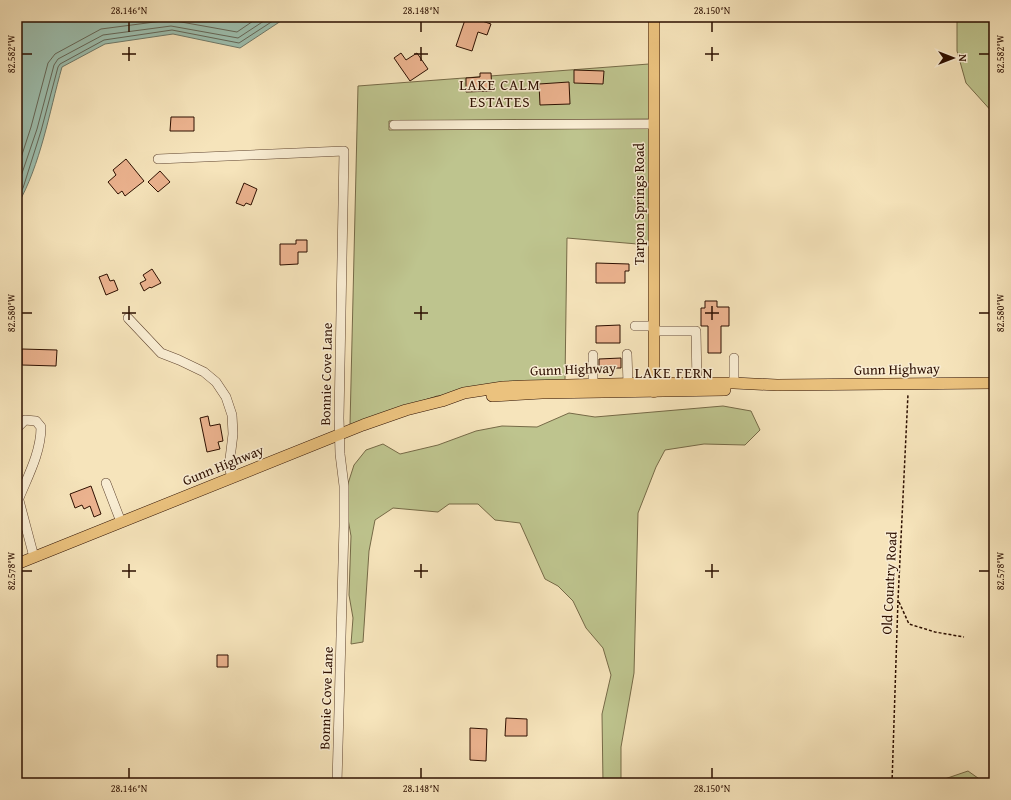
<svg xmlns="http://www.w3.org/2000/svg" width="1011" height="800" viewBox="0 0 1011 800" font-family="'Gentium Book Plus',serif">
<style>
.green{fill:#bec48e;stroke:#766a47}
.water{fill:#9dbfaf;stroke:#707969}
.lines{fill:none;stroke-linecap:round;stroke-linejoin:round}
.shore{stroke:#656758;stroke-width:1}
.building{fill:#ecb38f;stroke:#2d0f00}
.minor-casing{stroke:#5f442f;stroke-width:10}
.major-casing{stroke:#2d0f00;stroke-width:12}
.path{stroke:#2d0f00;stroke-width:1.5;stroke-dasharray:3 2;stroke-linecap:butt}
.minor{stroke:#f9edd3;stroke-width:9}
.major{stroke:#ebc27e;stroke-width:11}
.ticks{fill:none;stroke:#2d0f00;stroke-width:1.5}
.labels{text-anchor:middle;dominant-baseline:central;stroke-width:3;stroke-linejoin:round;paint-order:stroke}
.street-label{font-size:14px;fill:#2d0f00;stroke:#f9edd3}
.neighbourhood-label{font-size:15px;letter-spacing:1px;fill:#2d0f00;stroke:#f9edd3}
.neatline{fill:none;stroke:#2d0f00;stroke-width:1.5}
.ticks-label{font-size:10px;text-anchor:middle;fill:#2d0f00}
</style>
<rect width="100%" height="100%" fill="#f6e4bb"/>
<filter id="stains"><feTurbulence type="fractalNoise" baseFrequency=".005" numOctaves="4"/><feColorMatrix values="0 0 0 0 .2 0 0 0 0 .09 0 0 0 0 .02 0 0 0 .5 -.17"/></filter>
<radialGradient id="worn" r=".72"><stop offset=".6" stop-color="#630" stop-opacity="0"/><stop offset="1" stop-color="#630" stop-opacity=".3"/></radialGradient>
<path class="green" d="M 957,17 L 994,17 L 994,114 L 966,83 L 957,51 Z
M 649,64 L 649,119 L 389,121 L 389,130 L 649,128 L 649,245 L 567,238 L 565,380 L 437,396 L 350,425 L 358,86 Z
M 723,406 L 751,411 L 760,430 L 745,445 L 704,444 L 665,450 L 656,467 L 638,513 L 634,673 L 621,747 L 621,783 L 603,783 L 602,714 L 611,675 L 603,648 L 586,628 L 573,601 L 558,586 L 545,579 L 520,523 L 495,520 L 478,504 L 449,504 L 438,512 L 393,508 L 375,520 L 369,551 L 363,642 L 351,644 L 353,618 L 349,595 L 351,536 L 344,496 L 354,465 L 366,450 L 383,444 L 400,454 L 438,445 L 476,431 L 502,426 L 537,427 L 569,413 L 595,417 Z
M 968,771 L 985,783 L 933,783 Z"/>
<path class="water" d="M 17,17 L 287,17 L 240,48 L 173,34 L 105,44 L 62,67 C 49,113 41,164 17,206 Z"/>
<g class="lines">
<path class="shore" d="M 17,170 L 31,127 L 48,63 L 55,54 L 101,29 L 170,20 L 237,32 L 259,17
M 17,188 L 37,129 L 54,65 L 58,59 L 103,35 L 171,26 L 238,38 L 270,17
M 17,198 L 23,188 L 41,131 L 58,67 L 60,64 L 104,40 L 172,30 L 239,43 L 279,17"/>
</g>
<path class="building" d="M 466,17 L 470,17 L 491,24 L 487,35 L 478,32 L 472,51 L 456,46 Z
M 401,53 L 406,60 L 417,53 L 428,69 L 410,81 L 394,58 Z
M 574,70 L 604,71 L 603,84 L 574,83 Z
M 480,73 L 491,73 L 492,91 L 466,92 L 466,78 L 480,77 Z
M 569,82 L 570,104 L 540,105 L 539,84 Z
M 171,117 L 194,117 L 194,131 L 170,131 Z
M 126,159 L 144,181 L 125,196 L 122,191 L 118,194 L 108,182 L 116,175 L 113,170 Z
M 160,171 L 170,182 L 158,192 L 148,182 Z
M 244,183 L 257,189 L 251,205 L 246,203 L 244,206 L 236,203 Z
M 296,240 L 307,240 L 307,252 L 298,252 L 298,264 L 280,265 L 280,244 L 296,244 Z
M 596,263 L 629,264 L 629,271 L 625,271 L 625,283 L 596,283 Z
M 152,269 L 161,283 L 151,288 L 150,287 L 144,291 L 140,283 L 146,280 L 143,275 Z
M 107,274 L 110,281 L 114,280 L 118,290 L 106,295 L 99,277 Z
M 705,301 L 717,301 L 717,307 L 729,307 L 729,326 L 721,326 L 721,353 L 708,353 L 708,326 L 701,326 L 701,308 L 705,308 Z
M 620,325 L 620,343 L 596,343 L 596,326 Z
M 22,349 L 57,350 L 56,366 L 22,365 Z
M 621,358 L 621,368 L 599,368 L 599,359 Z
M 208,416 L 210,426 L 220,424 L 223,441 L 218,442 L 220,449 L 207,452 L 200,418 Z
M 91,486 L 101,514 L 94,517 L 90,506 L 84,509 L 82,505 L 75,508 L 70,494 Z
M 217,655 L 228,655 L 228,667 L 217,667 Z
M 506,718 L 527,719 L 527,736 L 505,736 Z
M 470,728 L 487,729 L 486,761 L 470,760 Z"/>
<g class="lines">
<defs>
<path id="minor" d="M 394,125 L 654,124
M 158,159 L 344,151 L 339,418 L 340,454 L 344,486 L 344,526 L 337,783
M 128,318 L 161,353 L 179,360 L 204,372 L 216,382 L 226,397 L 232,415 L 233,434 L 229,467 L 232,477
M 635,326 L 654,326
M 654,331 L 696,331 L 697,383
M 627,354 L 628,383
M 593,355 L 593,383
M 734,358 L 734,383
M 17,428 L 25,420 L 36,421 L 41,427 C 41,452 28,476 19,498
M 106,483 L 121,522
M 17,493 L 34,557"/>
<path id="major" d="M 654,392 L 654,17
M 492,396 L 542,393 L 725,390
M 17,564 L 363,425 L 406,410 L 442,401 L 464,393 L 503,387 L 524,386 L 654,383 L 734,383 L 777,385 L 994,383"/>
</defs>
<use href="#minor" class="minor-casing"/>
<use href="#major" class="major-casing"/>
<path class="path" d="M 899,602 L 909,624 L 935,632 L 964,637
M 892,783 L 898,600 L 908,394"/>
<use href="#minor" class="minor"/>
<use href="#major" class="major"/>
</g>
<path class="ticks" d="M 129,22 L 129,32M 421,22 L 421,32M 712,22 L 712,32M 129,47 L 129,61M 421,47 L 421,61M 712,47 L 712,61M 22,54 L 32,54M 122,54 L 136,54M 414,54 L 428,54M 705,54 L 719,54M 979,54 L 989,54M 129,306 L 129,320M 421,306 L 421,320M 712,306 L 712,320M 22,313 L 32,313M 122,313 L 136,313M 414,313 L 428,313M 705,313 L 719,313M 979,313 L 989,313M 129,564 L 129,578M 421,564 L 421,578M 712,564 L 712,578M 22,571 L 32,571M 122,571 L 136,571M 414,571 L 428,571M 705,571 L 719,571M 979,571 L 989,571M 129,768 L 129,778M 421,768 L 421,778M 712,768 L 712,778"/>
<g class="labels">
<g class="street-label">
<text transform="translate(639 204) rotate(-90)">Tarpon Springs Road</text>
<text transform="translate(573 369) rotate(-2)">Gunn Highway</text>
<text transform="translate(897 369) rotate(-1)">Gunn Highway</text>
<text transform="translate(326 374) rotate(-89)">Bonnie Cove Lane</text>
<text transform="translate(223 465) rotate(-22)">Gunn Highway</text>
<text transform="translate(889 583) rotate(-87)">Old Country Road</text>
<text transform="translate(326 698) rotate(-88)">Bonnie Cove Lane</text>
</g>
<g class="neighbourhood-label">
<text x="500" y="84">LAKE CALM<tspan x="500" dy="17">ESTATES</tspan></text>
<text x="674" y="372">LAKE FERN</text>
</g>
</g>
<rect width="1011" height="800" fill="none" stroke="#f6e4bb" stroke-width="44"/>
<g transform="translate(953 58) rotate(90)" stroke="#f9edd3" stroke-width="3" paint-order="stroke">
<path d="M0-3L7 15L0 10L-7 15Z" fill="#2d0f00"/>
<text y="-6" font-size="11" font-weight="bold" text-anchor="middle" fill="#2d0f00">N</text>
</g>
<rect x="22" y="22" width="967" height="756" class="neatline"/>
<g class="ticks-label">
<text x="129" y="14">28.146°N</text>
<text x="421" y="14">28.148°N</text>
<text x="712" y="14">28.150°N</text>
<text transform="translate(1000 54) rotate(-90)" y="4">82.582°W</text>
<text transform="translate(11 54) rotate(-90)" y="4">82.582°W</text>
<text transform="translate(1000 313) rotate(-90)" y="4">82.580°W</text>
<text transform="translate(11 313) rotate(-90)" y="4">82.580°W</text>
<text transform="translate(1000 571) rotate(-90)" y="4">82.578°W</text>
<text transform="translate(11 571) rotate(-90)" y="4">82.578°W</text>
<text x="129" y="792">28.146°N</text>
<text x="421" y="792">28.148°N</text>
<text x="712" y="792">28.150°N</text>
</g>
<rect width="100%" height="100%" filter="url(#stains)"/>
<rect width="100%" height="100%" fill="url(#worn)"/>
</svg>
